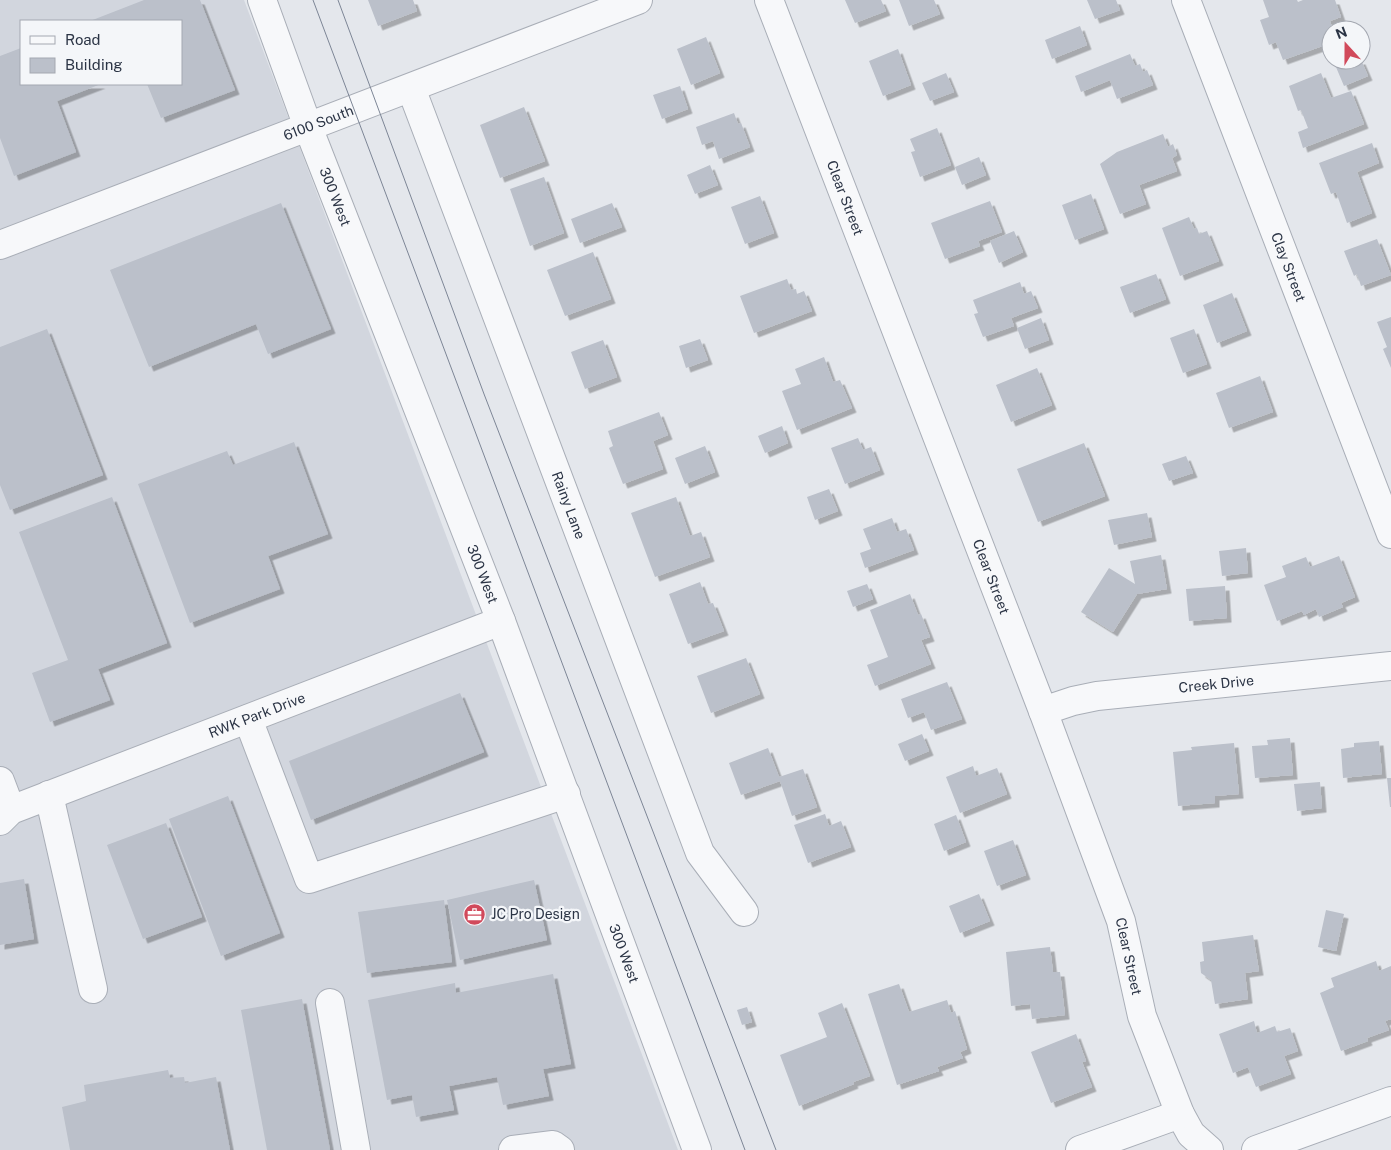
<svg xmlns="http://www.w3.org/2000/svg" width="1391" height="1150" viewBox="0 0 1391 1150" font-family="'Public Sans',sans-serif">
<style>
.built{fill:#d2d6de;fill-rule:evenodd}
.building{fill:#bbc0ca;filter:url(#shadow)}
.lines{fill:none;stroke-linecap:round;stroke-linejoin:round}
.minor-casing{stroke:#a9aeb7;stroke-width:30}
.minor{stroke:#f7f8fa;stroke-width:28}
.tram{stroke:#7d8696;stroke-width:1}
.labels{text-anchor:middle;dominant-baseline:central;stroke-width:4.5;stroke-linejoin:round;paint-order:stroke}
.street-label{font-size:14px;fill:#2b3445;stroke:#f4f6f9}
.poi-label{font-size:14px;fill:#2b3445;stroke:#f4f6f9;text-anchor:start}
</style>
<defs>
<filter id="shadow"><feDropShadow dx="4.5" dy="4.5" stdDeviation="0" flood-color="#0004"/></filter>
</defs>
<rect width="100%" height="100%" fill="#e4e7ec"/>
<path class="built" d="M 0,0 L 244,0 L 678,1150 L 0,1150 ZM 21,21 L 181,21 L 181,84 L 21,84 Z"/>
<path class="building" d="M 144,0 L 200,0 L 235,90 L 161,118 L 147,84 L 181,84 L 181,21 L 90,21 Z
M 368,0 L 413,0 L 417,11 L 378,26 Z
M 845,0 L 881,0 L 886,11 L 855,23 Z
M 899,0 L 934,0 L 940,14 L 909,26 Z
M 1087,0 L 1116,0 L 1120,10 L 1095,19 Z
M 1263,0 L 1297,0 L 1298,2 L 1303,0 L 1335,0 L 1341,17 L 1330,21 L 1333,30 L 1331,30 L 1331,43 L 1283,60 L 1276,42 L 1269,45 L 1260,20 L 1269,17 Z
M 1080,26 L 1087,45 L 1052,59 L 1045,40 Z
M 706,37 L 720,73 L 691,85 L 677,49 Z
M 21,48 L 21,84 L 101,84 L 57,101 L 76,152 L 14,176 L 0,138 L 0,56 Z
M 898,49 L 911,85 L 883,96 L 869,61 Z
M 1130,54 L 1135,66 L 1140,64 L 1143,72 L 1147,70 L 1153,85 L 1117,99 L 1110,80 L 1081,92 L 1075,76 Z
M 1333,60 L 1361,60 L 1368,76 L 1344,86 Z
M 946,73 L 954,92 L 930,101 L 922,83 Z
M 1321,73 L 1331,98 L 1351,91 L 1364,124 L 1303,148 L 1298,132 L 1308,128 L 1301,110 L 1298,111 L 1289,86 Z
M 680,86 L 688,109 L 662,119 L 653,95 Z
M 524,107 L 545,161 L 500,178 L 480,125 Z
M 734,113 L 738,124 L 741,123 L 750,147 L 719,159 L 713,141 L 702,145 L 696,127 Z
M 937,128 L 951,165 L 920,177 L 911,152 L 915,151 L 910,139 Z
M 1163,134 L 1168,147 L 1173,144 L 1177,155 L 1172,158 L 1177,171 L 1139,185 L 1146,204 L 1120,214 L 1100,164 L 1117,152 Z
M 1372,143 L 1379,163 L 1357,172 L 1372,213 L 1347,223 L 1336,192 L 1331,194 L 1319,163 Z
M 979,157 L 986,175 L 962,185 L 955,167 Z
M 710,165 L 718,185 L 695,194 L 687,175 Z
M 544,177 L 564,233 L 530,246 L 510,189 Z
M 1091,194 L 1104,229 L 1075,240 L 1062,205 Z
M 760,196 L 774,233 L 745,244 L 731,207 Z
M 990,201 L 1002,232 L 978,241 L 980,246 L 945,259 L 931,223 Z
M 281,203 L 331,329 L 268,354 L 256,324 L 149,367 L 110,270 Z
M 612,203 L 622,227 L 580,243 L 571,219 Z
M 1189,217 L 1194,229 L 1197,228 L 1199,234 L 1207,231 L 1219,261 L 1180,276 L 1162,228 Z
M 1014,231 L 1023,252 L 999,263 L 990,241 Z
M 1377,239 L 1391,275 L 1361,286 L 1357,274 L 1354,276 L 1344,251 Z
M 593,252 L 611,299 L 565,316 L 547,270 Z
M 1156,274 L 1166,299 L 1130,313 L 1120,287 Z
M 787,279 L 791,290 L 796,289 L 797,294 L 804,291 L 812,311 L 754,333 L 740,296 Z
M 1020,282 L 1024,294 L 1031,291 L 1038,308 L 1011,318 L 1014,326 L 983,337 L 974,314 L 978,313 L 973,300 Z
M 1232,293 L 1247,331 L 1217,343 L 1203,305 Z
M 1391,317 L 1391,368 L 1383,349 L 1387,347 L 1377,322 Z
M 1041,318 L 1049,340 L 1025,349 L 1017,328 Z
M 47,329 L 103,475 L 10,510 L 0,485 L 0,347 Z
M 1194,329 L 1207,364 L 1183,373 L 1170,338 Z
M 700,339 L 708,360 L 686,368 L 679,346 Z
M 603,340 L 617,377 L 585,389 L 571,352 Z
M 824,357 L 833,382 L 840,380 L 852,408 L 797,430 L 782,391 L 801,384 L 795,369 Z
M 1037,368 L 1052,405 L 1011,422 L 996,385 Z
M 1260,376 L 1273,412 L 1229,428 L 1216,393 Z
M 659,412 L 668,435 L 653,441 L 663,469 L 623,484 L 609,448 L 613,446 L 608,431 Z
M 782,426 L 788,443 L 765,453 L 758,436 Z
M 858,438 L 863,450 L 871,447 L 880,470 L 845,484 L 831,448 Z
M 294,442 L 328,534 L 268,556 L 280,589 L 190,623 L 138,484 L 227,451 L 233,465 Z
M 1084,443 L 1105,496 L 1038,522 L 1017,469 Z
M 705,446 L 715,472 L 685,484 L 675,458 Z
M 1186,456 L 1193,473 L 1169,481 L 1162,464 Z
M 829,489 L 838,511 L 815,520 L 807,497 Z
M 112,497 L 167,643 L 98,669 L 110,700 L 50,722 L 32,673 L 68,660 L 19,532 Z
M 676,497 L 690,536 L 701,532 L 710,557 L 655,577 L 631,513 Z
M 1147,513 L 1152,537 L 1114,545 L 1108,520 Z
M 892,518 L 897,532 L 906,529 L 914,550 L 865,568 L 860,553 L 871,549 L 863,529 Z
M 1246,548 L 1248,573 L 1222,576 L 1219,551 Z
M 1161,555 L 1167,589 L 1137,594 L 1113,632 L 1081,612 L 1109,568 L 1135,584 L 1130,561 Z
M 1339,556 L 1355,597 L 1341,603 L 1343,607 L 1319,617 L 1316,609 L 1304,615 L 1302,611 L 1277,621 L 1264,585 L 1286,577 L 1282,566 L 1306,557 L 1310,567 Z
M 700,582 L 708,604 L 713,603 L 724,631 L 688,644 L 669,594 Z
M 867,584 L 873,599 L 853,607 L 847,591 Z
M 1225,586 L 1227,618 L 1189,621 L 1186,589 Z
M 910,594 L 918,615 L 921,614 L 930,637 L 921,640 L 931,664 L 875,686 L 867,665 L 888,657 L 870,610 Z
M 746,658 L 760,694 L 711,713 L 697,676 Z
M 947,682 L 962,719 L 931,730 L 924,712 L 908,718 L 901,699 Z
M 460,693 L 484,752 L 311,820 L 289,761 Z
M 922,734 L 929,751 L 905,761 L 898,744 Z
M 1290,738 L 1293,775 L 1255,778 L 1252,746 L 1268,745 L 1267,740 Z
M 1379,741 L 1382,774 L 1343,778 L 1341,749 L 1354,747 L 1354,743 Z
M 1234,743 L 1239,794 L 1215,796 L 1215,803 L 1178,806 L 1173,752 L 1192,750 L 1191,747 Z
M 768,748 L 779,777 L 803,769 L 817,807 L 792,816 L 780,781 L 741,795 L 729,763 Z
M 973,766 L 976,776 L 997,768 L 1007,794 L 960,813 L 946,777 Z
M 1387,778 L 1391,778 L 1391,807 L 1390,807 Z
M 1320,782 L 1322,808 L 1297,811 L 1294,784 Z
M 228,796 L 280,933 L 221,956 L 169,819 Z
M 825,814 L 829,826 L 841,821 L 851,847 L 808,863 L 794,825 Z
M 956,815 L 966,842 L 944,851 L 934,824 Z
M 166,823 L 202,917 L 143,939 L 107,845 Z
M 1013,840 L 1026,875 L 997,886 L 984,851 Z
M 24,879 L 34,939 L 0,945 L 0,883 Z
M 534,880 L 547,940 L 460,960 L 447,900 Z
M 979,894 L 990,921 L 960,933 L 949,906 Z
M 444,900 L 452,962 L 367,973 L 358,912 Z
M 1326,910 L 1344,914 L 1336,951 L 1318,947 Z
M 1253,935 L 1259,971 L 1245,973 L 1248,999 L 1215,1004 L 1211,980 L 1201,973 L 1200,962 L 1204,961 L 1202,942 Z
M 1050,947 L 1053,972 L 1060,972 L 1065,1015 L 1032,1019 L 1030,1004 L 1011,1006 L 1006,952 Z
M 1376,961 L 1379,971 L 1391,966 L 1391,1019 L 1385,1021 L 1389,1030 L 1367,1038 L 1368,1041 L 1341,1051 L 1320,993 L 1334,987 L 1331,978 Z
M 553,974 L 571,1064 L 543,1069 L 549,1096 L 503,1105 L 497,1077 L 449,1086 L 454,1110 L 416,1117 L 412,1095 L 387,1100 L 368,1000 L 455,983 L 456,993 Z
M 899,984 L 909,1012 L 947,1000 L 951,1013 L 955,1011 L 967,1049 L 960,1052 L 963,1058 L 937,1067 L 939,1071 L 897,1085 L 868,994 Z
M 302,999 L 330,1150 L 267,1150 L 241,1010 Z
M 842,1003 L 870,1076 L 853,1082 L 854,1084 L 799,1106 L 780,1055 L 827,1037 L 818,1013 Z
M 747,1007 L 752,1022 L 742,1025 L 737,1010 Z
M 1254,1021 L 1257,1033 L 1275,1026 L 1277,1032 L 1290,1028 L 1298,1051 L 1284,1056 L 1291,1074 L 1256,1087 L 1248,1067 L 1233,1073 L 1219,1034 Z
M 1076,1034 L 1086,1061 L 1082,1062 L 1092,1087 L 1051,1103 L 1031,1052 Z
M 168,1070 L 170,1078 L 184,1077 L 185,1083 L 216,1077 L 230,1150 L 70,1150 L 62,1107 L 86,1101 L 84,1085 Z"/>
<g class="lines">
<defs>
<g id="minor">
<path id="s1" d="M 262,0 L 308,127 L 501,621 L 697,1150"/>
<path id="s2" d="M 769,0 L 1043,711 L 1121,921 L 1142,1016 L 1180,1114 L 1191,1134 L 1209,1150"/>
<path id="s3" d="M 1186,0 L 1391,534"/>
<path id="s4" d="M 411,88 L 700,853 L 744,912"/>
<path id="s5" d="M 0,245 L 638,0"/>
<path id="s6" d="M 1043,711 L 1073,701 L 1097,696 L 1391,666"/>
<path d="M 248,719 L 309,879 L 566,794"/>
<path d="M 0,781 L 11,810"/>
<path d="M 49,795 L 93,989"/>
<path id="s7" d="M 0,821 L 11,810 L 501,621"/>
<path d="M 330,1003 L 356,1150"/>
<path d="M 513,1150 L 553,1145 L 560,1150"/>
<path d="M 1080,1150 L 1180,1114"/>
<path d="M 1256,1150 L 1391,1101"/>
</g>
</defs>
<use href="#minor" class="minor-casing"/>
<use href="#minor" class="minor"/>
<path class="tram" d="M 313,0 L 745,1150
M 338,0 L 484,394 L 776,1150"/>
</g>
<defs>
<symbol id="office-disc" viewBox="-11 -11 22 22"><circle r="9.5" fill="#d1495b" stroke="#f4f6f9"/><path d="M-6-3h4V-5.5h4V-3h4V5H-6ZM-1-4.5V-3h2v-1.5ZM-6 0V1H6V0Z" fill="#fff"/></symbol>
</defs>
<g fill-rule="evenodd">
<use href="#office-disc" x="462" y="902" width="25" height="25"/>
</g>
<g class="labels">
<g class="street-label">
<text stroke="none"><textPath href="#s5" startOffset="341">6100 South</textPath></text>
<text stroke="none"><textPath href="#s1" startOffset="210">300 West</textPath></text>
<text stroke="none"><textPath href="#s2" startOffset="212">Clear Street</textPath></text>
<text stroke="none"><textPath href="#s3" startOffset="286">Clay Street</textPath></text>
<text stroke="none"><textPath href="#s4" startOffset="446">Rainy Lane</textPath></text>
<text stroke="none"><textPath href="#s1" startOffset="615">300 West</textPath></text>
<text stroke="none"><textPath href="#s2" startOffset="618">Clear Street</textPath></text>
<text stroke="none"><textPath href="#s6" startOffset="176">Creek Drive</textPath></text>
<text stroke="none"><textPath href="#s7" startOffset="279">RWK Park Drive</textPath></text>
<text stroke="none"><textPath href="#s1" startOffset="1020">300 West</textPath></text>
<text stroke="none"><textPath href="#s2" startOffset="1022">Clear Street</textPath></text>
</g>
<g class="poi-label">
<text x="491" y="914">JC Pro Design</text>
</g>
</g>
<rect x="20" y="20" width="162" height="65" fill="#f4f6f9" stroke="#a4a8b1"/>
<rect x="30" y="36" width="25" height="8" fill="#f7f8fa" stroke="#a4a8b1"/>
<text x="65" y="45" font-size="15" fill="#2b3445">Road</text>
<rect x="30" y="58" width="25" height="15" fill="#bbc0ca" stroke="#a4a8b1"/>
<text x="65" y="70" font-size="15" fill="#2b3445">Building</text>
<g transform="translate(1346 45) rotate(339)"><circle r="24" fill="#f4f6f9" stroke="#a4a8b1"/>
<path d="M0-4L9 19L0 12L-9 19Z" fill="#d1495b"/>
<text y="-8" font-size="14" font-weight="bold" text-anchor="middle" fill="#2b3445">N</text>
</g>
</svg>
